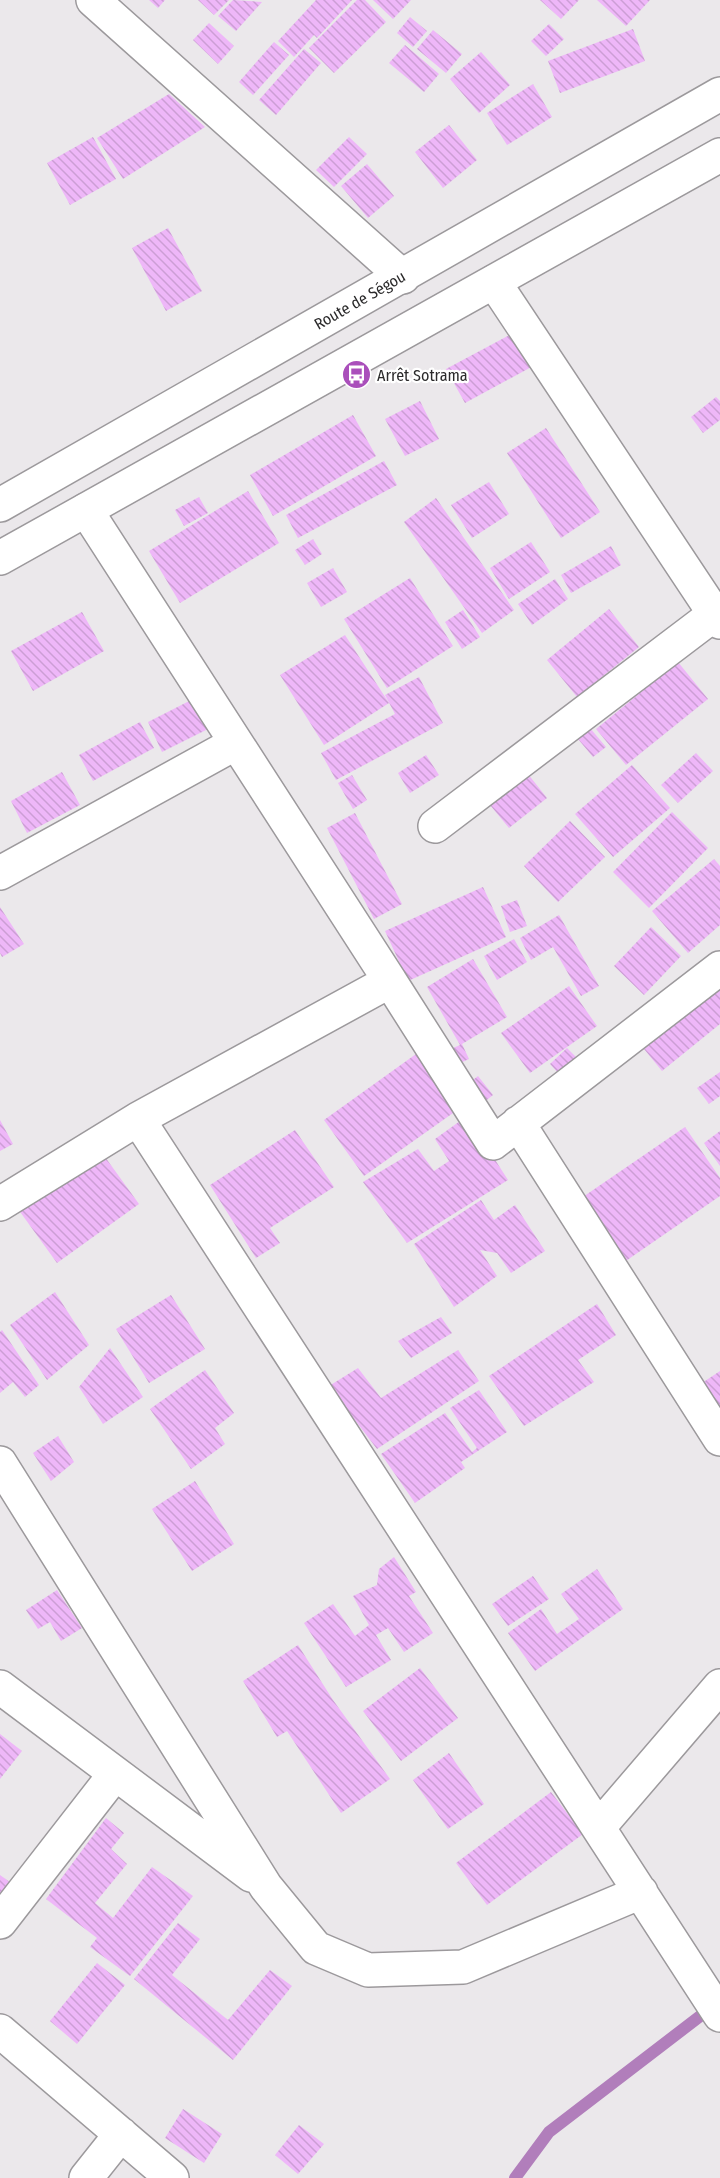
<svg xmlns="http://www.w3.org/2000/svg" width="720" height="2178" viewBox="0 0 720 2178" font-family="'Fira Sans Condensed',sans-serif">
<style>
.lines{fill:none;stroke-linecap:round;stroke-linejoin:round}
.stream{stroke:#b17ebb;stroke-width:12}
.building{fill:url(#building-back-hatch)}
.street-casing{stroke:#9c999c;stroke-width:36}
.highway-casing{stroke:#9c999c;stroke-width:36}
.street{stroke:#fff;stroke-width:33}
.highway{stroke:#fff;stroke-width:33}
.labels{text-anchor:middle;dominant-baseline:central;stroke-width:4.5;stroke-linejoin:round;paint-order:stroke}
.street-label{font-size:16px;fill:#2b2a2b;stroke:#fff}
.poi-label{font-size:16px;fill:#2b2a2b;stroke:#fff;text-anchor:start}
</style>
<defs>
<pattern id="building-back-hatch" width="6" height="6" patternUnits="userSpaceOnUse" patternTransform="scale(1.5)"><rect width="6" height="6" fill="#eeb7f8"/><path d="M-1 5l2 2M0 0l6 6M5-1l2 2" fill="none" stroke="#cc9ed5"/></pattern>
</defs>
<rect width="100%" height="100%" fill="#ebe8eb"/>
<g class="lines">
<path class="stream" d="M 515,2178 L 549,2132 L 712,2007"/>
</g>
<path class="building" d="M 149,0 L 165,0 L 158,8 Z
M 198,0 L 229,0 L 214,15 Z
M 233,0 L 262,2 L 236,31 L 218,16 Z
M 316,0 L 352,0 L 317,38 L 314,35 L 294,57 L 278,41 Z
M 357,0 L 365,0 L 386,22 L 334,73 L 309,48 Z
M 373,0 L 411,0 L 393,19 Z
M 540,0 L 579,0 L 561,19 Z
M 597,0 L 650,0 L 626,26 Z
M 410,17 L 427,31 L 413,47 L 397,33 Z
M 209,23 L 234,46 L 218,64 L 193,40 Z
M 549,24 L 564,39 L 546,56 L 531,41 Z
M 633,29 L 645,61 L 560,93 L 548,61 Z
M 433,30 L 462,54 L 446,73 L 417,49 Z
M 274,42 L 289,55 L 253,95 L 239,82 Z
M 405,45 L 439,74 L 424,92 L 389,63 Z
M 304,49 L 321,63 L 276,115 L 259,100 Z
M 481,52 L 510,85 L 479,113 L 450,79 Z
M 533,84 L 552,117 L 507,145 L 487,113 Z
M 169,94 L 205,127 L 123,179 L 97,138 Z
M 449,125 L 477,160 L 443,188 L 415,152 Z
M 93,137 L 116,179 L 70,205 L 47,163 Z
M 349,137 L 367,154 L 334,187 L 316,170 Z
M 367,164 L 394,196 L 368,218 L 341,186 Z
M 168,228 L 202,291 L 166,311 L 132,248 Z
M 517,331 L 535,365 L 465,403 L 446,369 Z
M 716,397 L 720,401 L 720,420 L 703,433 L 691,417 Z
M 420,401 L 439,439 L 405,456 L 385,419 Z
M 353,415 L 376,456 L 273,516 L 250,475 Z
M 546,428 L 600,512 L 561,538 L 507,453 Z
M 384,461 L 397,485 L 298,538 L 286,515 Z
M 489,482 L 509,514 L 472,538 L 451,505 Z
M 248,491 L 279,543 L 180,603 L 149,551 Z
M 199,497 L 208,513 L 184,526 L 175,510 Z
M 436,498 L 514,610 L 482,633 L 404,522 Z
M 313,539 L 322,554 L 305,565 L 295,550 Z
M 531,542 L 550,572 L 509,599 L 490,568 Z
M 611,546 L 621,565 L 571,593 L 561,575 Z
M 333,568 L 347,592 L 321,607 L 307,583 Z
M 410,578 L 453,646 L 387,688 L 344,619 Z
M 555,579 L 568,599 L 532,625 L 518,604 Z
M 609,609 L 639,647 L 577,697 L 547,660 Z
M 463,610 L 480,637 L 462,649 L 445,622 Z
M 82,612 L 104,651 L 33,691 L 11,651 Z
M 345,635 L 389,703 L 324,745 L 280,675 Z
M 678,662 L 708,699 L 626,765 L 596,729 Z
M 419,677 L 443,723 L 336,780 L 321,753 L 395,714 L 385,695 Z
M 201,695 L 216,725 L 162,752 L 148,722 Z
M 140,722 L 154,748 L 93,781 L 79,755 Z
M 590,728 L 606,747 L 593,757 L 578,739 Z
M 696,753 L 713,771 L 678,803 L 661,785 Z
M 426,755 L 439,775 L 410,793 L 398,773 Z
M 632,765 L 670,808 L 613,857 L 575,814 Z
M 62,772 L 80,805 L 27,833 L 11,801 Z
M 528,774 L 547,798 L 509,828 L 490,805 Z
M 352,775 L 367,800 L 353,809 L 338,783 Z
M 672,812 L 708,848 L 649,908 L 613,872 Z
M 355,813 L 402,904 L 374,919 L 327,828 Z
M 570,821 L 605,857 L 558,902 L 524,866 Z
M 714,859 L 720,866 L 720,925 L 688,953 L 652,911 Z
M 483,887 L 506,937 L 408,981 L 385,931 Z
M 517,900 L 527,926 L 510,932 L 501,906 Z
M 0,907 L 24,944 L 2,957 L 0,953 Z
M 559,915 L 599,986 L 581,996 L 553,947 L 531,960 L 520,938 Z
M 651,927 L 681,956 L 644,995 L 614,966 Z
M 514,939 L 527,962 L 497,980 L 484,956 Z
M 473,959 L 507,1017 L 462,1044 L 469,1059 L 458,1064 L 451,1049 L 460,1045 L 427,987 Z
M 569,986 L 597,1026 L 530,1073 L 501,1033 Z
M 720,987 L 720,1024 L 662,1071 L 644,1049 Z
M 567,1048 L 581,1062 L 563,1078 L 550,1064 Z
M 423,1049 L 463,1106 L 364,1176 L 324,1120 Z
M 720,1072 L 720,1096 L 709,1104 L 697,1088 Z
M 478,1076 L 493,1095 L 478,1107 L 463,1088 Z
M 467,1116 L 508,1180 L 407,1243 L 363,1182 L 418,1149 L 434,1171 L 449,1161 L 435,1139 Z
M 0,1120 L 13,1144 L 0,1151 Z
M 685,1127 L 720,1178 L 720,1196 L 620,1265 L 577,1201 Z
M 295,1130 L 334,1187 L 270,1228 L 280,1243 L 256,1258 L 210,1185 Z
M 720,1131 L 720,1166 L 704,1143 Z
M 100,1150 L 139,1204 L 57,1263 L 18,1209 Z
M 481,1200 L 494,1220 L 515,1205 L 545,1251 L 511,1273 L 497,1253 L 480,1250 L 497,1276 L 454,1307 L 414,1244 Z
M 55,1292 L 89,1345 L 47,1380 L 10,1325 Z
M 171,1295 L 205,1349 L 149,1383 L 116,1329 Z
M 597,1304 L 616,1335 L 578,1360 L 594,1382 L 524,1426 L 489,1376 Z
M 441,1317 L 452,1333 L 411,1358 L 398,1341 Z
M 2,1330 L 39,1385 L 25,1397 L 13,1382 L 0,1393 L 0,1332 Z
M 110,1348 L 143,1397 L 103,1424 L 79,1387 Z
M 458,1350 L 479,1381 L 377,1449 L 329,1386 L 358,1368 L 381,1398 Z
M 205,1370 L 234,1413 L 215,1428 L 225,1444 L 191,1469 L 150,1409 Z
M 720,1371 L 720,1409 L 702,1383 Z
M 479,1390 L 507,1432 L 461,1462 L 465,1468 L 415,1503 L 381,1454 L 445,1413 L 472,1452 L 477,1448 L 450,1408 Z
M 58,1436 L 74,1462 L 51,1481 L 33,1453 Z
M 195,1481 L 234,1544 L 192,1571 L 152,1509 Z
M 394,1557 L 416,1592 L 409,1596 L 433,1633 L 404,1652 L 388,1628 L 376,1635 L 391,1660 L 346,1687 L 304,1623 L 333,1604 L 355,1636 L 369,1625 L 353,1596 L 377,1585 L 379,1569 Z
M 597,1569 L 623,1609 L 535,1671 L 508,1633 L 541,1609 L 557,1634 L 579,1619 L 561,1594 Z
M 533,1576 L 549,1599 L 508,1626 L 492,1604 Z
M 57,1590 L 82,1628 L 61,1641 L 50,1622 L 38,1629 L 26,1610 Z
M 298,1645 L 333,1700 L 390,1779 L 341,1813 L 287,1731 L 277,1737 L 243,1681 Z
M 420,1668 L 458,1718 L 401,1761 L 363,1711 Z
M 0,1734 L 22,1751 L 0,1779 Z
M 449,1753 L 484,1804 L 448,1829 L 413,1780 Z
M 551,1792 L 583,1834 L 487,1905 L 456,1863 Z
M 106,1818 L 124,1833 L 111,1849 L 127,1864 L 95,1903 L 113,1918 L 152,1867 L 193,1896 L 130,1976 L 90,1947 L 97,1938 L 46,1899 Z
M 0,1875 L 14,1885 L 0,1903 Z
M 178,1923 L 200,1939 L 172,1975 L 228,2020 L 270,1970 L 292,1986 L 233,2060 L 134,1979 Z
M 97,1963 L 125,1985 L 77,2044 L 50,2021 Z
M 183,2109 L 222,2134 L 204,2163 L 165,2138 Z
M 299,2125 L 324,2144 L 298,2174 L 275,2155 Z"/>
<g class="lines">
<defs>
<path id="street" d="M 93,0 L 403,277
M 494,282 L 720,622
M 86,510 L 390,981
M 435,826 L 720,610
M 0,873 L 236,743
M 138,1119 L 720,2015
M 518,1123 L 720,1439
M 0,1204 L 138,1119 L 390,981 L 493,1143 L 720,968
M 0,1463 L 266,1887 L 316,1948 L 368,1970 L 463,1967 L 641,1892
M 0,1687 L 251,1875
M 599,1827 L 720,1686
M 0,1922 L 115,1774
M 0,2031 L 172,2178
M 86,2178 L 121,2134"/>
<g id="highway">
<path id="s1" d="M 0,505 L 720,94"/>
<path d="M 0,558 L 720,155"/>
</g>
</defs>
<use href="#street" class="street-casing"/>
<use href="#highway" class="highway-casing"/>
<use href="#street" class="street"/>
<use href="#highway" class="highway"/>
</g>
<defs>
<symbol id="bus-disc" viewBox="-11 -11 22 22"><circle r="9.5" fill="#aa4fbb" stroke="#fff"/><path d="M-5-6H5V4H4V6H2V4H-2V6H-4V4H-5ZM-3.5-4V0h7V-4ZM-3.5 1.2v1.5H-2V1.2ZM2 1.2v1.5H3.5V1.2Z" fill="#fff"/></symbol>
</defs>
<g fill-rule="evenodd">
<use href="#bus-disc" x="340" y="358" width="33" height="33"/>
</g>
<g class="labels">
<g class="street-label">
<text stroke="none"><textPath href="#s1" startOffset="414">Route de Ségou</textPath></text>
</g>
<g class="poi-label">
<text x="377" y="375">Arrêt Sotrama</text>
</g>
</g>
</svg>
